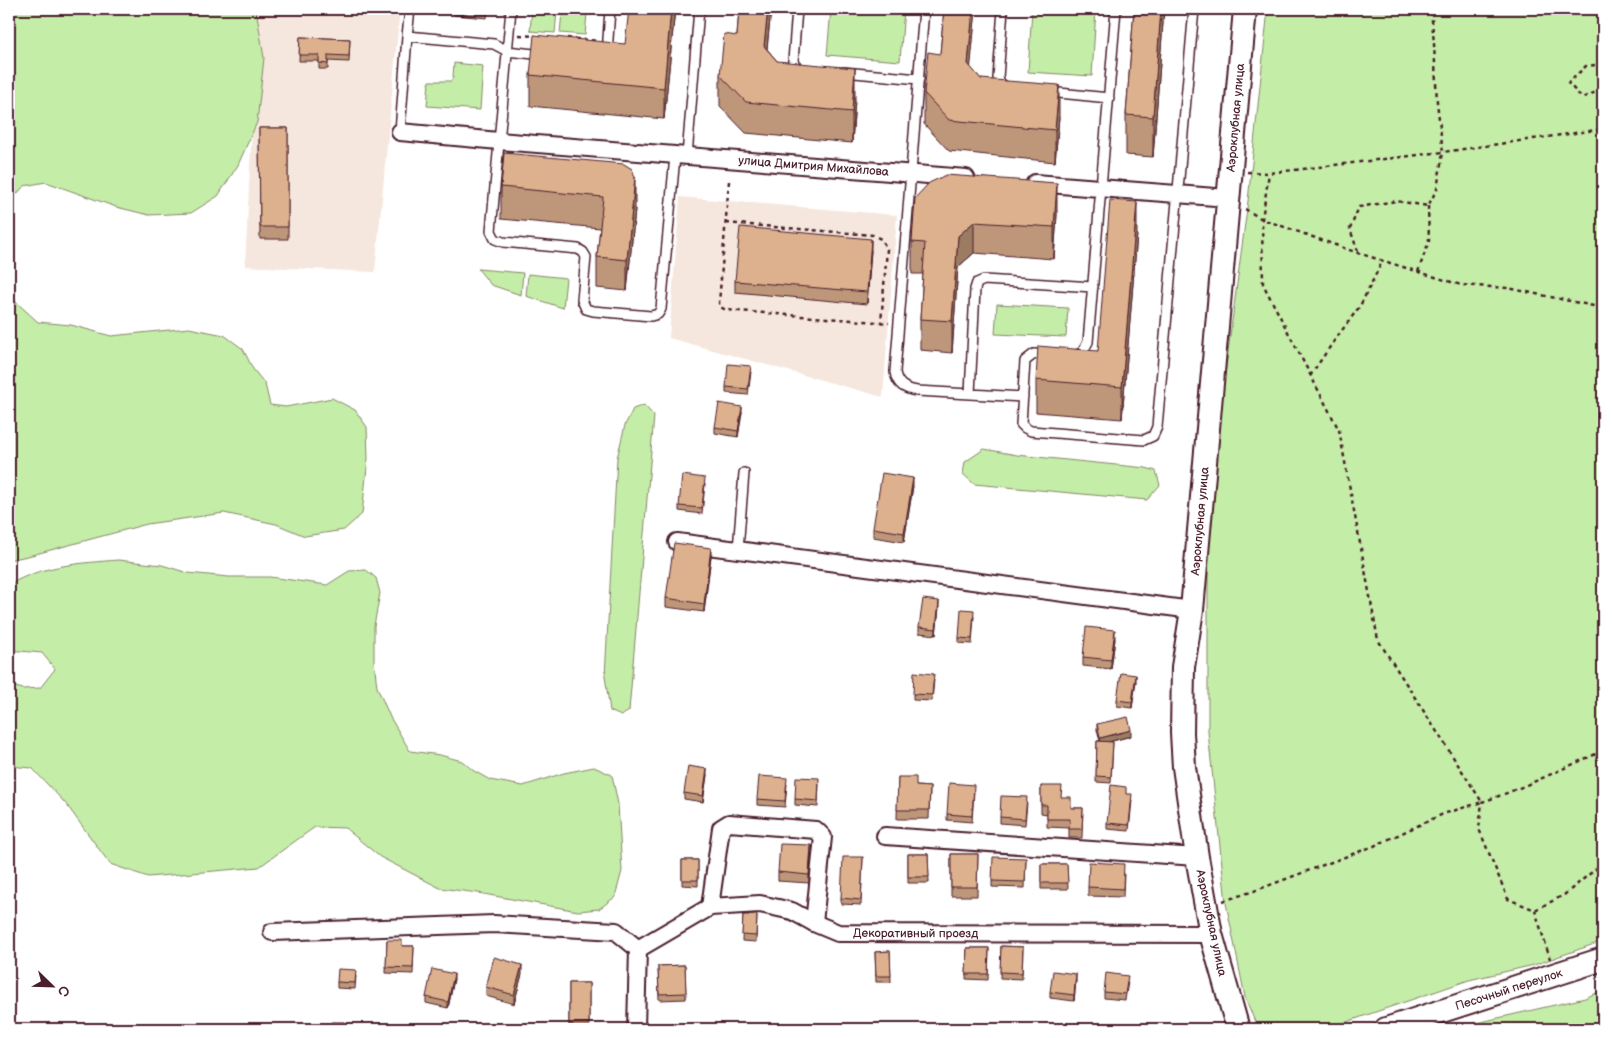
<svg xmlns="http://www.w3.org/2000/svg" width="1612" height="1038" viewBox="0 0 1612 1038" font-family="'Balsamiq Sans',sans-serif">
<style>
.built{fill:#f5e7dd}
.green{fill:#c4eda8;stroke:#87866a}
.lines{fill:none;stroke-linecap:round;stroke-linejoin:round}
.lane-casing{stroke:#4a1f2b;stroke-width:12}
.street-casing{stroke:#4a1f2b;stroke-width:20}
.secondary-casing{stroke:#4a1f2b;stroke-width:26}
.path{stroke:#4a1f2b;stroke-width:2.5;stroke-dasharray:4 4;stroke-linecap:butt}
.lane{stroke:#fff;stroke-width:9}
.street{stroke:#fff;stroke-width:16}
.secondary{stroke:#fff;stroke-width:22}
.wall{fill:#be977a;stroke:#4a1f2b}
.shaded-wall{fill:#9b7b63;stroke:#4a1f2b}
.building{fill:#ddb08e;stroke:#4a1f2b}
.labels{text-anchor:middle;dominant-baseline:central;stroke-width:4;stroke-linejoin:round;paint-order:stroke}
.street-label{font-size:12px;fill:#4a1f2b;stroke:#fff}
</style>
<rect width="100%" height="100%" fill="#fff"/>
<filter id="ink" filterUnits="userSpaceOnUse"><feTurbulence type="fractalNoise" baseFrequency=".02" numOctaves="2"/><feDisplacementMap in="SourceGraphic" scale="10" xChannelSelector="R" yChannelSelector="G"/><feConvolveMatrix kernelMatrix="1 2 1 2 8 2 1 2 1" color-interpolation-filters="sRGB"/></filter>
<g filter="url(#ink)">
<path class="built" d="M 258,9 L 400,9 L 375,272 L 245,266 Z
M 680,197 L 897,215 L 883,397 L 669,338 Z"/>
<path class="green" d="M 9,9 L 256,9 L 264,58 L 257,122 L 238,165 L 218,196 L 191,213 L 149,215 L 116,207 L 46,182 L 24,186 L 9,203 Z
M 532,9 L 557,11 L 555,33 L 530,31 Z
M 831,9 L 904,9 L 900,61 L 827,55 Z
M 1032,9 L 1096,9 L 1092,76 L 1028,72 Z
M 1268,9 L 1603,9 L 1603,941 L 1534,965 L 1469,980 L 1326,1029 L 1259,1029 L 1257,1027 L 1245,997 L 1226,903 L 1208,732 L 1208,565 L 1221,404 L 1248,201 Z
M 562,12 L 587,14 L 585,35 L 560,33 Z
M 454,63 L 483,66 L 480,110 L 427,106 L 429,81 L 451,81 L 453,77 Z
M 478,269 L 523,273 L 521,295 L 491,285 Z
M 528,274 L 566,278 L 563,308 L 526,296 Z
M 9,290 L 16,302 L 38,322 L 71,325 L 111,336 L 189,328 L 224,335 L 243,349 L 253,369 L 265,384 L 270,405 L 286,407 L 332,398 L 355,410 L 367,427 L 368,458 L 362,514 L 344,530 L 305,536 L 276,524 L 224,513 L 147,524 L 32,555 L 9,560 Z
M 997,304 L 1068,308 L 1066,337 L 995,334 Z
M 644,405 L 654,416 L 629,711 L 621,716 L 610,711 L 605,676 L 617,458 L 625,425 L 633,409 Z
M 984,449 L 1017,455 L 1146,468 L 1156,471 L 1160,485 L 1147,500 L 974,484 L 963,474 L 965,462 Z
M 118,560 L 162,565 L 188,573 L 229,577 L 270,577 L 327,585 L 349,571 L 366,570 L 376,578 L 380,593 L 374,626 L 374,661 L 377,687 L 390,717 L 410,751 L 440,755 L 462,761 L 474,771 L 490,780 L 523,786 L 564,773 L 594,767 L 612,775 L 618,804 L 622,871 L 615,897 L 599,909 L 578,911 L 478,893 L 440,888 L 380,857 L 345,828 L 315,827 L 259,867 L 148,877 L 110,864 L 66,804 L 32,768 L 9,766 L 9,685 L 23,689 L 40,688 L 55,669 L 42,653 L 9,650 L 9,585 C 41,565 82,563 118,560 Z
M 1603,990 L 1603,1029 L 1461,1029 L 1472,1024 L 1585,998 Z"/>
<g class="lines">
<defs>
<path id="lane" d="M 410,9 L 407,36 L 494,44 L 507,51 L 543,55
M 511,9 L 491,231 L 495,239 L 503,242 L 578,249 L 583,252 L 586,257 L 582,300 L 586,309 L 593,311 L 651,316 L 658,314 L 661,309 L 675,156
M 797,9 L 793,61 L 795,66 L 801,69
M 924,9 L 895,372 C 897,385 905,389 917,391 L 1023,397
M 1003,9 L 998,78 L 1001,84 L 1006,87
M 607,54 L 610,9
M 844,72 L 919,79
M 1049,92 L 1109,98
M 400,132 L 407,36
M 687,156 L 699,9
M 1048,355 L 1034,354 L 1025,361 L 1021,424 L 1025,428 L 1031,431 L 1144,440 L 1153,436 L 1157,427 L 1194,9
M 1076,355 L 1082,353 L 1088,342 L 1116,9
M 970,394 L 975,289 L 977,283 L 984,280 L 1093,287
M 738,550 L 744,473"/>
<g id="street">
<path id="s1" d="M 400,132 L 499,141 L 966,178"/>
<path d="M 1035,183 L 1228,198"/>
<path d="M 677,542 L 1192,610"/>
<path d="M 885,836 L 1197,857"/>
<path d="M 710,907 L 721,828 L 729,823 L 816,830 L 823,837 L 814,923"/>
<path d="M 272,932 L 494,924 L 616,931 L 638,949"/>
<path id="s2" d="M 638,949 L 710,907 L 760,904 L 792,911 L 814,923 L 838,933 L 1211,934"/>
<path d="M 636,1029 L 638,949"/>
</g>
<g id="secondary">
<path id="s3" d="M 1238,1029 L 1211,934 L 1197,857 L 1184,767 L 1182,733 L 1183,667 L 1192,610 L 1245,9"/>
<path id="s4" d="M 1386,1029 L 1603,959"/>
</g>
</defs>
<use href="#lane" class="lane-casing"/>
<use href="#street" class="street-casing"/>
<use href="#secondary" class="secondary-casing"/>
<path class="path" d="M 575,9 L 591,10
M 519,35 L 536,36
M 567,38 L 599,41
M 1603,64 L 1586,66 L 1568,83 L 1582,98 L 1603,89
M 1247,172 L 1269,173 L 1443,152 L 1603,129
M 729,181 L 719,303 L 720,307 L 726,310 L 889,323
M 1245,209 L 1262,219 L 1358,253 L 1461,285 L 1508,288 L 1603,308
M 726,223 L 873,235 L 881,239 L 887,249 L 881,323
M 1358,252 L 1350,229 L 1359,207 L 1396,201 L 1428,206 L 1437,189 L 1443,152 L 1437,102 L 1434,44 L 1431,9
M 1418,272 L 1429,241 L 1428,206
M 1310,376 L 1334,341 L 1360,306 L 1383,260
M 1603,751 C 1563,768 1524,788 1482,802 L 1479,829 L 1508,899 L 1535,910 L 1564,895 L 1603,863
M 1223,901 L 1254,891 L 1374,846 L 1443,814 L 1482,802 L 1378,640 L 1339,430 L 1263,284 L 1262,219 L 1269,173
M 1535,910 L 1550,959"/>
<use href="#lane" class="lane"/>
<use href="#street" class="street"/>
<use href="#secondary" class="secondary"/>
</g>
<path class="wall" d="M 454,9 L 488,9 L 487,18 L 454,15 Z
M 675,9 L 664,119 L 530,106 L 530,75 L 625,44 Z
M 739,9 L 771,9 L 767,49 L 777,61 L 855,99 L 852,143 L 746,133 L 720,106 L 720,75 L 737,36 Z
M 944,9 L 976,9 L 970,67 L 981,79 L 1059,117 L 1055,162 L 949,151 L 924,124 L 924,93 L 940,54 Z
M 1134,9 L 1164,9 L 1153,157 L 1126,155 L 1126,115 Z
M 300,37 L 350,39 L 349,62 L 328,61 L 328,69 L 319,69 L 319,61 L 299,61 Z
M 259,128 L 288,128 L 288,239 L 260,239 Z
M 504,153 L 635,209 L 627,291 L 597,288 L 597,257 L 600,228 L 501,219 L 501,187 Z
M 915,198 L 1057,214 L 1054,259 L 974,253 L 958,267 L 952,353 L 920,350 L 920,319 L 923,274 L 912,274 L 912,242 Z
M 1137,234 L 1122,419 L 1036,412 L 1036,380 L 1098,351 Z
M 871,250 L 867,304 L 735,292 L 735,281 Z
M 751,372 L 748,395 L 726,393 L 726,387 Z
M 742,412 L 738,437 L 715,433 L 715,427 Z
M 705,484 L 702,514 L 679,511 L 679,506 Z
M 913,486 L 904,542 L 873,537 L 873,528 Z
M 711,556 L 704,612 L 666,607 L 666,598 Z
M 939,607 L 936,635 L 919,633 L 919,627 Z
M 974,616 L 972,644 L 959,643 L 959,638 Z
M 1115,639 L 1111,669 L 1083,666 L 1083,657 Z
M 934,680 L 932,701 L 913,700 L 913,694 Z
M 1136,681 L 1132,708 L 1117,706 L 1117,700 Z
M 1097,724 L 1131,736 L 1109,742 L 1113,742 L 1111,783 L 1096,782 L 1097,741 L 1100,741 L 1097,730 Z
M 707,775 L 703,802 L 684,799 L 684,793 Z
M 898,777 L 916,786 L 930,787 L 929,819 L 897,819 Z
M 787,784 L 785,807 L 757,805 L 757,799 Z
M 819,784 L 818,807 L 795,805 L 795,799 Z
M 1041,786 L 1061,797 L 1071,808 L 1083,808 L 1082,838 L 1069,838 L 1069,828 L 1047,827 L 1047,814 L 1041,813 Z
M 974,791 L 972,822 L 947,820 L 947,814 Z
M 1126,794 L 1132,800 L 1129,831 L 1107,829 L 1107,823 Z
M 1027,803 L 1025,825 L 1000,823 L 1000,817 Z
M 811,854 L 809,883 L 778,881 L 778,872 Z
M 908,854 L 928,854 L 929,883 L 908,883 Z
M 951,854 L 978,854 L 977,896 L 951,896 Z
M 863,857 L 861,905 L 841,904 L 841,898 Z
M 1026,858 L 1025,888 L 992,887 L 992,881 Z
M 682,860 L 698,860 L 698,886 L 682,885 Z
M 1041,864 L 1067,864 L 1068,889 L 1041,889 Z
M 1124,873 L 1123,897 L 1088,896 L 1088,887 Z
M 743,915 L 757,915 L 756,942 L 742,941 Z
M 387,940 L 402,946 L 414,946 L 413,974 L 386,973 Z
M 1001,946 L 1023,947 L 1022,979 L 1000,978 Z
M 967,948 L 989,948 L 988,980 L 966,979 Z
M 890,951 L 891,982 L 876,982 L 875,952 Z
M 685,965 L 686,999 L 659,1000 L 658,966 Z
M 522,974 L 514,1004 L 486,996 L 486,987 Z
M 356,976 L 355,989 L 337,988 L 337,982 Z
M 454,979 L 448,1008 L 426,1003 L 426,997 Z
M 1076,980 L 1074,1001 L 1050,998 L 1050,992 Z
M 1128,982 L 1125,1000 L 1104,998 L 1104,992 Z
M 569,983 L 589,983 L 589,1029 L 569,1029 Z"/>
<path class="shaded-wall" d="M 671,9 L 675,9 L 664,119 L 664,88 Z
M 768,9 L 771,9 L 764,77 L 764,46 Z
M 973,9 L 976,9 L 968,95 L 968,64 Z
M 1161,9 L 1164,9 L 1153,157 L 1153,117 Z
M 855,68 L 855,99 L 852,143 L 852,112 Z
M 1059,85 L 1059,117 L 1055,162 L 1055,130 Z
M 635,177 L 635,209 L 627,291 L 627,260 Z
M 1057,183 L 1057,214 L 1054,259 L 1054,227 Z
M 1137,202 L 1137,234 L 1122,419 L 1122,387 Z
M 974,222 L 974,253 L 958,267 L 952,353 L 952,321 L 958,236 Z
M 871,239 L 871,250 L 867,304 L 867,292 Z
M 742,407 L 742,412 L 738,437 L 738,431 Z
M 913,478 L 913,486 L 904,542 L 904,533 Z
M 711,548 L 711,556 L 704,612 L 704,604 Z
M 939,601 L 939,607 L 936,635 L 936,629 Z
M 1115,630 L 1115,639 L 1111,669 L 1111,660 Z
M 1136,675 L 1136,681 L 1132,708 L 1132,702 Z
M 1131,730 L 1131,736 L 1100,744 L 1100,738 Z
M 707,769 L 707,775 L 703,802 L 703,796 Z
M 811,845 L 811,854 L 809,883 L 809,875 Z
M 522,965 L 522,974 L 514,1004 L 514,995 Z
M 454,974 L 454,979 L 448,1008 L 448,1002 Z
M 1076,974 L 1076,980 L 1074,1001 L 1074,995 Z"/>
<path class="building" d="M 629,9 L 671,9 L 664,88 L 530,75 L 534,35 L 625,44 Z
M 739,9 L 768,9 L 764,46 L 777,61 L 855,68 L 852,112 L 746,102 L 720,75 L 724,34 L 737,36 Z
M 944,9 L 973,9 L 968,64 L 981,79 L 1059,85 L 1055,130 L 949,120 L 924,93 L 928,52 L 940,54 Z
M 1134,9 L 1161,9 L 1153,117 L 1126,115 Z
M 300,37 L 350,39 L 349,56 L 328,55 L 328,64 L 319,63 L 319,55 L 299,55 Z
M 259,128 L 288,128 L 288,227 L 260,227 Z
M 504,153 L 624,164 L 632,169 L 635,177 L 627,260 L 597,257 L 603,197 L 501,187 Z
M 946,175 L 1057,183 L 1054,227 L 974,222 L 958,236 L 952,321 L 920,319 L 925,243 L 912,242 L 915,198 L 929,183 Z
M 1110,200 L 1137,202 L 1122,387 L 1036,380 L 1038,346 L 1098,351 Z
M 740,227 L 871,239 L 867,292 L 735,281 Z
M 728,364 L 751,366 L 748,389 L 726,387 Z
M 719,403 L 742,407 L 738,431 L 715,427 Z
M 882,473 L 913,478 L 904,533 L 873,528 Z
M 682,475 L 705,478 L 702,508 L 679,506 Z
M 674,543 L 711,548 L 704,604 L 666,598 Z
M 923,599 L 939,601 L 936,629 L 919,627 Z
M 961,609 L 974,610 L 972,639 L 959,638 Z
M 1086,627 L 1115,630 L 1111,660 L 1083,657 Z
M 914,672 L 934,674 L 932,695 L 913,694 Z
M 1121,673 L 1136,675 L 1132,702 L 1117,700 Z
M 1128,717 L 1131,730 L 1100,738 L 1097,724 Z
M 1097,741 L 1113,742 L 1111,777 L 1096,776 Z
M 688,766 L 707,769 L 703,796 L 684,793 Z
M 759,776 L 787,778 L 785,801 L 757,799 Z
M 796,777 L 819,778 L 818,801 L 795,799 Z
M 898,777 L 916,777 L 916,786 L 930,787 L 929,810 L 897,810 Z
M 949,783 L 974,785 L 972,816 L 947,814 Z
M 1111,785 L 1126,787 L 1126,794 L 1132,794 L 1129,825 L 1107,823 Z
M 1041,786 L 1062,786 L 1061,797 L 1071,797 L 1071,808 L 1083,808 L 1082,829 L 1069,829 L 1070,819 L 1047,819 L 1047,805 L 1041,805 Z
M 1001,796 L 1027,797 L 1025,819 L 1000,817 Z
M 780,844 L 811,845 L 809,875 L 778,872 Z
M 908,854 L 928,854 L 929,877 L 908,877 Z
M 951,854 L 978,854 L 977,887 L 951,887 Z
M 843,857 L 863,857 L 861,900 L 841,898 Z
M 993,857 L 1026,858 L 1025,882 L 992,881 Z
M 682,860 L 698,860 L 698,880 L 682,880 Z
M 1089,862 L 1124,864 L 1123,889 L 1088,887 Z
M 1041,864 L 1067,864 L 1068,883 L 1041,883 Z
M 743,915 L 757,915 L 756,936 L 742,935 Z
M 387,940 L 402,940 L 402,946 L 414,946 L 413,968 L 386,967 Z
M 1001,946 L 1023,947 L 1022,973 L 1000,972 Z
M 967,948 L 989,948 L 988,974 L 966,974 Z
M 890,951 L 891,976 L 876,976 L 875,952 Z
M 494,957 L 522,965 L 514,995 L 486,987 Z
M 685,965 L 686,993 L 659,994 L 658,966 Z
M 338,969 L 356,970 L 355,983 L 337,982 Z
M 432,969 L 454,974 L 448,1002 L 426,997 Z
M 1053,971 L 1076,974 L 1074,995 L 1050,992 Z
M 1106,973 L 1128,976 L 1125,994 L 1104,992 Z
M 569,983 L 589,983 L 589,1024 L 569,1024 Z
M 332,1022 L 345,1022 L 344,1029 L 332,1029 Z"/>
</g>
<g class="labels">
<g class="street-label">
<text stroke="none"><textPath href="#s3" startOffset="920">Аэроклубная улица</textPath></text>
<text stroke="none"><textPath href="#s1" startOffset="415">улица Дмитрия Михайлова</textPath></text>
<text stroke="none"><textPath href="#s3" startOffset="515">Аэроклубная улица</textPath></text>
<text transform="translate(1211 923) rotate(78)">Аэроклубная улица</text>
<text stroke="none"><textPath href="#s2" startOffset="295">Декоративный проезд</textPath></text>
<text stroke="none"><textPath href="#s4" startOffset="129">Песочный переулок</textPath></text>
</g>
</g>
<rect width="1612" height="1038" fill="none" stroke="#fff" stroke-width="30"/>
<rect x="15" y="15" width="1582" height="1008" fill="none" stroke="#4a1f2b" stroke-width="2" filter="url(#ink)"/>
<g transform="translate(52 986) rotate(113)" stroke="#ffffff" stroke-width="4" paint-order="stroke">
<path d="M0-4L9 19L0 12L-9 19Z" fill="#4a1f2b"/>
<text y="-8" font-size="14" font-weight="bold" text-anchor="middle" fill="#4a1f2b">С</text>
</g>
</svg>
